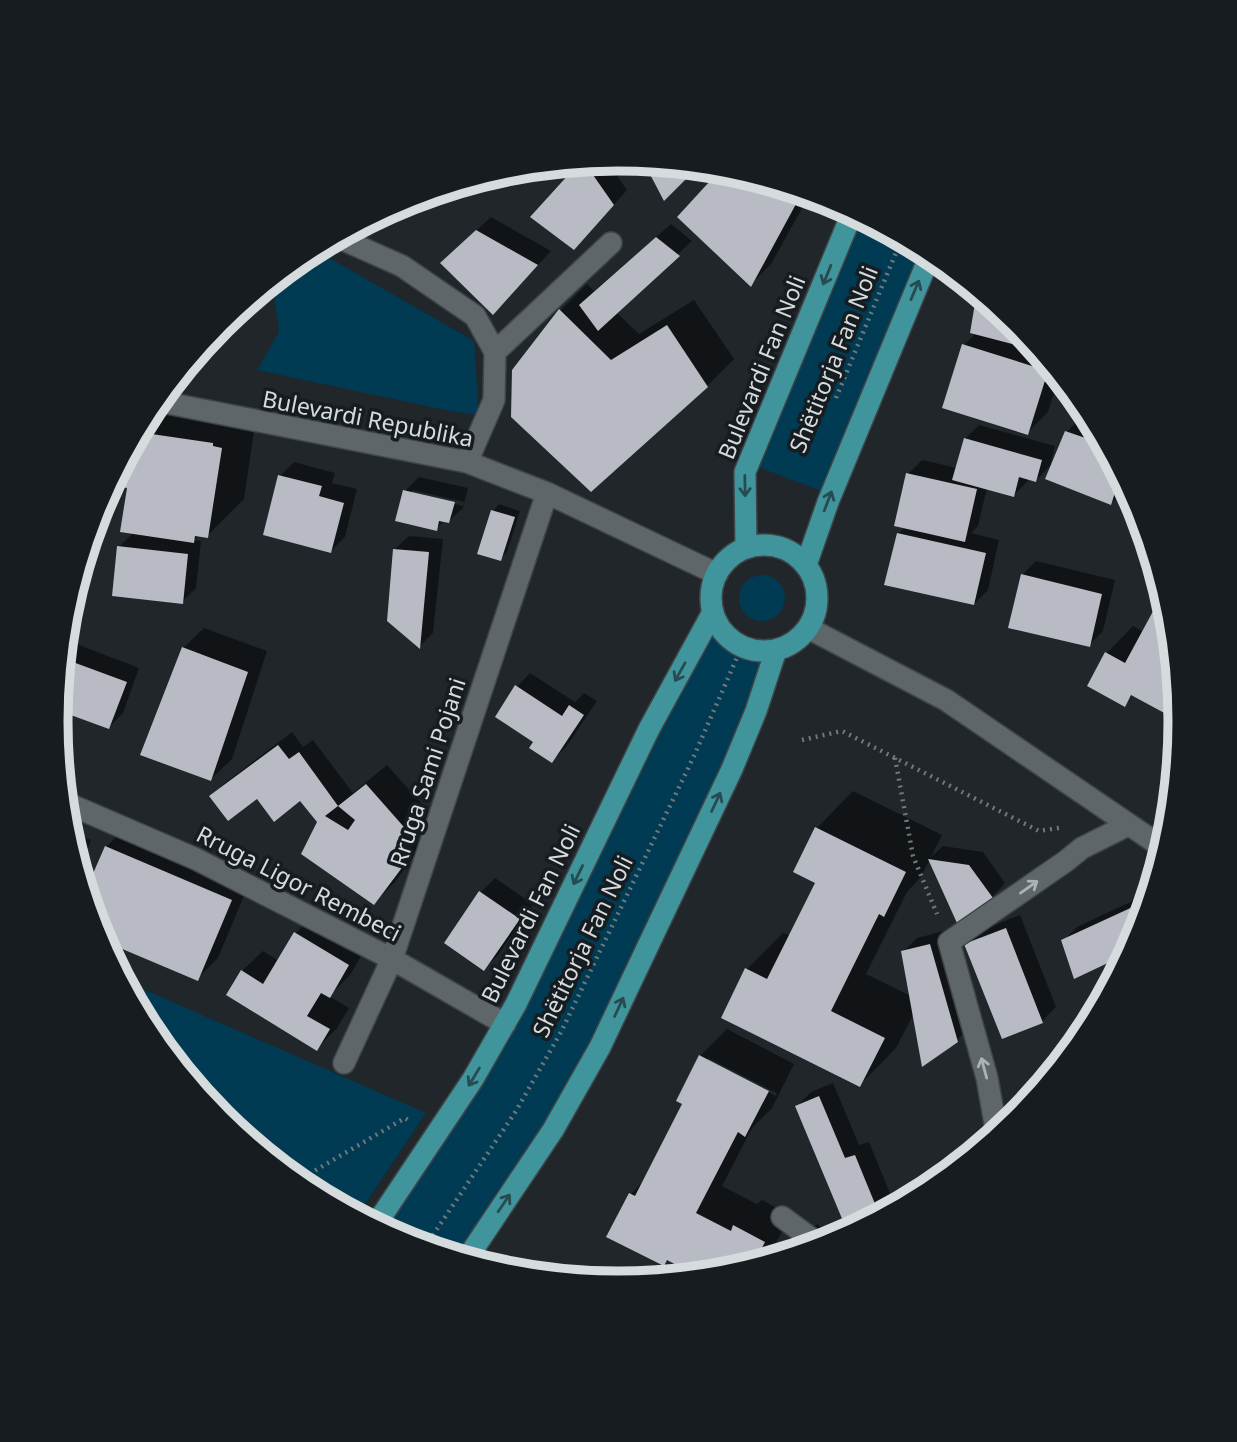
<svg xmlns="http://www.w3.org/2000/svg" width="1237" height="1442" viewBox="0 0 1237 1442" font-family="'Noto Sans',sans-serif">
<style>
.green{fill:#003a53}
.shadow{fill:#0007;fill-rule:evenodd}
.building{fill:#b8bbc3}
.lines{fill:none;stroke-linecap:round;stroke-linejoin:round}
.minor-casing{stroke:#3e4447;stroke-width:24}
.major-casing{stroke:#3e4447;stroke-width:24}
.path{stroke:#71777a;stroke-width:4.5;stroke-dasharray:2 5;stroke-linecap:butt}
.minor{stroke:#5f666a;stroke-width:21}
.major{stroke:#3f959b;stroke-width:21}
.oneway{stroke:#264c51}
.oneway2{stroke:#acb2b5}
.labels{text-anchor:middle;dominant-baseline:central;stroke-width:7;stroke-linejoin:round;paint-order:stroke}
.street-label{font-size:23px;fill:#d6dbdd;stroke:#161c20}
.rim{fill:none;stroke:#d6dbdd;stroke-width:9}
</style>
<rect width="100%" height="100%" fill="#20262a"/>
<path class="green" d="M 862,216 L 922,249 L 821,491 L 758,467 Z
M 314,249 L 474,341 L 479,415 L 445,410 L 257,370 L 279,332 L 272,282 L 306,253 Z
M739 598a23 23 0 1 1 46 0a23 23 0 1 1-46 0Z
M 711,629 L 767,656 L 736,739 L 599,1035 L 517,1171 L 459,1257 L 403,1241 L 381,1229 L 493,1067 L 656,731 Z
M 122,980 L 426,1113 L 357,1216 L 306,1188 L 220,1118 L 151,1033 Z"/>
<path class="shadow" d="M 606,160 L 627,190 L 588,234 L 583,162 Z
M 723,169 L 810,194 L 771,264 L 751,284 L 679,217 Z
M 491,217 L 551,251 L 507,298 L 456,249 Z
M 671,224 L 692,241 L 616,312 L 639,334 L 694,300 L 734,359 L 707,386 L 591,490 L 560,311 L 587,284 L 594,291 Z
M 978,292 L 1017,324 L 1059,376 L 1048,412 L 1027,433 L 964,345 L 976,333 Z
M 168,395 L 249,407 L 249,410 L 257,411 L 244,499 L 207,536 L 200,535 L 194,540 L 201,541 L 196,588 L 182,602 L 119,547 L 134,532 L 129,487 L 123,486 L 128,451 L 148,415 Z
M 1080,418 L 1094,423 L 1126,484 L 1125,490 L 1111,503 L 1067,432 Z
M 979,425 L 1055,446 L 1050,466 L 1036,480 L 1028,478 L 1028,481 L 1014,495 L 987,488 L 978,526 L 971,533 L 999,540 L 988,590 L 974,604 L 898,534 L 906,526 L 908,474 L 922,460 L 957,468 L 965,439 Z
M 294,462 L 335,473 L 332,483 L 357,489 L 345,537 L 331,551 L 280,476 Z
M 419,477 L 468,488 L 463,508 L 449,521 L 445,520 L 436,529 L 405,491 ZM 412,490 L 464,502 L 463,506 L 412,494 Z
M 499,504 L 520,511 L 507,552 L 500,559 L 493,511 Z
M 409,536 L 443,539 L 433,633 L 420,646 L 395,549 Z
M 1036,561 L 1115,580 L 1103,631 L 1089,645 L 1022,575 Z
M 1165,593 L 1170,612 L 1181,720 L 1134,694 L 1124,704 L 1089,685 L 1107,653 L 1133,626 L 1144,632 Z
M 204,628 L 267,651 L 232,759 L 211,779 L 183,648 Z
M 71,642 L 139,668 L 123,713 L 109,727 L 57,708 L 63,650 Z
M 530,673 L 575,702 L 584,693 L 597,701 L 566,747 L 552,761 L 535,742 L 517,687 Z
M 292,732 L 303,747 L 313,740 L 353,793 L 387,765 L 430,813 L 412,835 L 423,843 L 395,882 L 374,903 L 319,822 L 301,799 L 211,796 L 225,783 Z
M 853,791 L 942,835 L 931,857 L 943,846 L 983,852 L 1005,883 L 992,897 L 958,921 L 930,859 L 920,878 L 907,892 L 866,974 L 911,996 L 903,952 L 917,938 L 944,931 L 971,1026 L 957,1040 L 914,1013 L 896,1048 L 860,1085 L 747,969 L 783,933 L 791,936 L 818,882 L 817,828 Z
M 127,827 L 251,879 L 218,958 L 197,979 L 99,936 L 86,895 L 106,847 Z
M 67,831 L 91,840 L 79,872 Z
M 495,878 L 533,904 L 498,955 L 484,969 L 481,892 Z
M 1152,892 L 1138,937 L 1130,951 L 1075,977 L 1063,941 L 1077,927 Z
M 316,913 L 368,944 L 350,975 L 329,996 L 349,1008 L 337,1028 L 317,1049 L 242,971 L 263,951 L 279,961 L 296,933 Z
M 1020,915 L 1056,1007 L 1042,1021 L 966,945 L 980,931 Z
M 727,1029 L 794,1064 L 772,1108 L 752,1128 L 722,1186 L 757,1204 L 762,1200 L 790,1215 L 767,1261 L 728,1273 L 668,1259 L 664,1264 L 609,1236 L 631,1194 L 647,1177 L 684,1103 L 700,1056 ZM 708,1058 L 777,1093 L 776,1096 L 708,1062 Z
M 833,1083 L 859,1145 L 869,1142 L 896,1208 L 849,1232 L 797,1106 L 811,1092 Z
M 817,1224 L 836,1240 L 791,1254 L 803,1238 Z"/>
<path class="building" d="M 643,161 L 696,166 L 699,166 L 664,201 Z
M 580,162 L 584,162 L 614,205 L 574,250 L 530,217 Z
M 721,169 L 729,169 L 781,185 L 796,204 L 751,287 L 677,217 Z
M 476,230 L 538,265 L 493,315 L 440,263 Z
M 656,237 L 680,256 L 598,331 L 579,305 Z
M 977,291 L 1017,324 L 1039,351 L 970,333 Z
M 559,309 L 611,360 L 667,325 L 708,387 L 591,492 L 511,417 L 512,370 Z
M 962,344 L 1048,371 L 1028,435 L 942,408 Z
M 1065,431 L 1106,445 L 1121,474 L 1111,505 L 1045,479 Z
M 138,432 L 213,443 L 213,446 L 222,448 L 208,538 L 195,536 L 194,543 L 120,532 L 127,488 L 121,487 L 126,456 Z
M 964,438 L 1042,460 L 1036,482 L 1019,477 L 1014,497 L 952,480 Z
M 906,473 L 977,489 L 965,542 L 894,526 Z
M 278,475 L 322,486 L 319,496 L 344,503 L 331,553 L 263,535 Z
M 403,490 L 455,502 L 449,523 L 439,521 L 437,531 L 395,521 Z
M 491,510 L 515,517 L 501,561 L 477,554 Z
M 897,533 L 986,553 L 974,605 L 884,585 Z
M 117,546 L 188,554 L 183,604 L 112,596 Z
M 393,549 L 429,552 L 420,649 L 387,621 Z
M 1021,574 L 1102,594 L 1090,647 L 1008,628 Z
M 1164,591 L 1170,612 L 1181,722 L 1131,695 L 1125,707 L 1087,686 L 1105,652 L 1125,663 Z
M 182,647 L 248,672 L 211,781 L 140,755 Z
M 62,658 L 127,682 L 109,729 L 57,710 Z
M 515,685 L 562,716 L 569,705 L 584,715 L 552,763 L 529,748 L 533,742 L 495,717 Z
M 278,745 L 289,759 L 299,752 L 338,806 L 325,816 L 348,830 L 355,820 L 338,806 L 366,784 L 411,835 L 393,856 L 404,865 L 374,905 L 301,854 L 317,822 L 300,801 L 274,822 L 257,799 L 228,821 L 209,796 Z
M 815,827 L 906,872 L 884,917 L 879,914 L 831,1011 L 885,1038 L 860,1087 L 721,1018 L 745,968 L 767,979 L 815,883 L 793,872 Z
M 105,846 L 232,900 L 198,981 L 101,940 L 85,892 Z
M 928,859 L 969,865 L 993,898 L 957,923 Z
M 479,891 L 520,919 L 484,971 L 444,943 Z
M 1150,899 L 1138,937 L 1129,953 L 1074,979 L 1061,940 Z
M 1006,928 L 1043,1023 L 1002,1039 L 964,944 Z
M 294,932 L 349,965 L 330,998 L 321,993 L 307,1016 L 330,1029 L 317,1051 L 226,995 L 241,970 L 263,984 Z
M 930,944 L 958,1042 L 922,1067 L 901,951 Z
M 699,1055 L 769,1091 L 745,1137 L 738,1132 L 696,1213 L 731,1231 L 733,1225 L 765,1242 L 753,1265 L 728,1273 L 697,1276 L 667,1260 L 664,1266 L 606,1237 L 629,1193 L 635,1196 L 682,1104 L 676,1101 Z
M 819,1096 L 845,1158 L 855,1155 L 880,1216 L 848,1233 L 795,1106 Z"/>
<g class="lines">
<defs>
<path id="minor" d="M 337,237 L 402,266 L 475,316 L 495,352 L 494,400 L 467,462
M 495,352 L 611,243
M 157,401 L 467,462 L 547,493 L 717,574
M 808,628 L 946,700 L 1165,849
M 64,802 L 196,859 L 392,959 L 505,1024
M 344,1063 L 392,959 L 547,493
M 997,1135 L 987,1078 L 949,942 L 1066,861 L 1082,848 L 1128,825
M 782,1217 L 820,1245"/>
<path id="major" d="M711 598a53 53 0 1 1 106 0a53 53 0 1 1-106 0Z
M 746,547 L 745,472 L 853,211
M 806,565 L 828,502 L 931,253
M 375,1226 L 473,1079 L 516,1004 L 649,729 L 713,612
M 466,1260 L 553,1130 L 600,1047 L 732,769 L 756,711 L 776,650"/>
</defs>
<use href="#minor" class="minor-casing"/>
<use href="#major" class="major-casing"/>
<path class="path" d="M 836,398 L 902,238
M 802,740 L 842,731 L 1039,831 L 1059,828
M 895,758 L 913,856 L 937,914
M 297,1181 L 405,1118 L 411,1122
M 425,1247 L 516,1111 L 561,1032 L 694,756 L 742,646"/>
<use href="#minor" class="minor"/>
<use href="#major" class="major"/>
</g>
<defs><path id="oneway-shaft" d="M-6 0H5M1.5-3L5.5 0L1.5 3" fill="none" stroke-width="1.6" stroke-linecap="round" stroke-linejoin="round" transform="scale(1.75)"/></defs>
<g class="oneway">
<use href="#oneway-shaft" transform="translate(827 275) rotate(112)"/>
<use href="#oneway-shaft" transform="translate(915 290) rotate(-67)"/>
<use href="#oneway-shaft" transform="translate(745 486) rotate(89)"/>
<use href="#oneway-shaft" transform="translate(828 501) rotate(-69)"/>
<use href="#oneway-shaft" transform="translate(680 672) rotate(119)"/>
<use href="#oneway-shaft" transform="translate(716 802) rotate(-65)"/>
<use href="#oneway-shaft" transform="translate(578 875) rotate(116)"/>
<use href="#oneway-shaft" transform="translate(619 1007) rotate(-65)"/>
<use href="#oneway-shaft" transform="translate(474 1077) rotate(121)"/>
<use href="#oneway-shaft" transform="translate(504 1203) rotate(-56)"/>
</g>
<g class="oneway2">
<use href="#oneway-shaft" transform="translate(1029 887) rotate(-35)"/>
<use href="#oneway-shaft" transform="translate(984 1068) rotate(-105)"/>
</g>
<g class="labels">
<g class="street-label">
<text transform="translate(833 359) rotate(-68)">Shëtitorja Fan Noli</text>
<text transform="translate(761 367) rotate(-68)">Bulevardi Fan Noli</text>
<text transform="translate(368 418) rotate(11)">Bulevardi Republika</text>
<text transform="translate(427 772) rotate(-72)">Rruga Sami Pojani</text>
<text transform="translate(299 883) rotate(27)">Rruga Ligor Rembeci</text>
<text transform="translate(530 913) rotate(-64)">Bulevardi Fan Noli</text>
<text transform="translate(582 946) rotate(-64)">Shëtitorja Fan Noli</text>
</g>
</g>
<path d="M0 0H1237V1442H0ZM68 721a550 550 0 1 1 1100 0a550 550 0 1 1-1100 0Z" fill="#161c20" fill-rule="evenodd"/>
<path class="rim" d="M68 721a550 550 0 1 1 1100 0a550 550 0 1 1-1100 0Z"/>
</svg>
